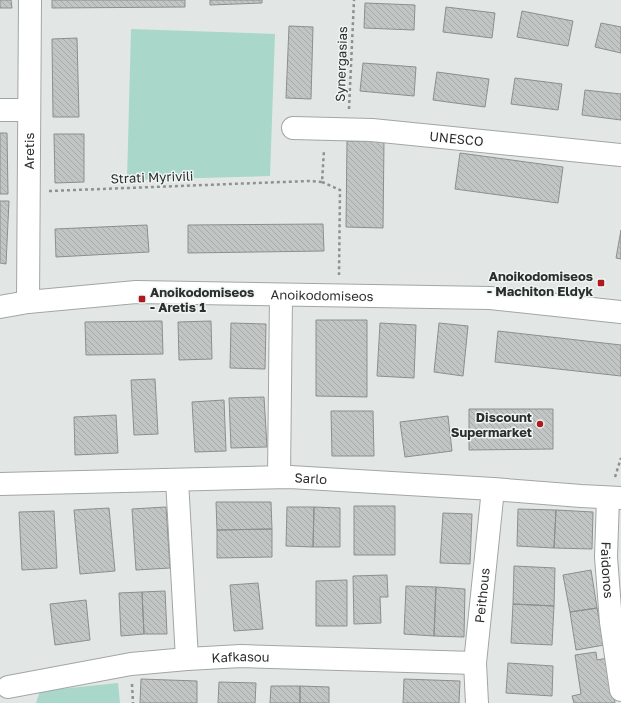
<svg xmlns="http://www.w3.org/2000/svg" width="621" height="703" viewBox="0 0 621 703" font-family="'Golos Text',sans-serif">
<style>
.green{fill:#a9d7ca}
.building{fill:url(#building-back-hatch);stroke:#8b908f}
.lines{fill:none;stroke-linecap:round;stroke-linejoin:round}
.minor-casing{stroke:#a1a6a5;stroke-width:24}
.path{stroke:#8e9191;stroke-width:2.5;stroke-dasharray:3 3;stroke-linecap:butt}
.minor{stroke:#fff;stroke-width:22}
.poi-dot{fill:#ad1b21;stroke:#eff5f3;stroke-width:1.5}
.labels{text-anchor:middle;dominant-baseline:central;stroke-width:3;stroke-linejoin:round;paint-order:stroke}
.street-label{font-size:13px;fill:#2c2e2e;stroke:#eff5f3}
.poi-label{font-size:13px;font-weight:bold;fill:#2c2e2e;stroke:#eff5f3;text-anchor:end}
</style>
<defs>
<pattern id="building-back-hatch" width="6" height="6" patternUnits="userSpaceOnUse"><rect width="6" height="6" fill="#c1c6c4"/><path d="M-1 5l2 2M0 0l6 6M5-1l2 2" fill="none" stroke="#a6aaa9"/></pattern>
</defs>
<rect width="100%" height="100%" fill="#e2e7e6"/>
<path class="green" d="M 131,29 L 275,34 L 270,176 L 127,180 Z
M 118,683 L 120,703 L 36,703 L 40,691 Z"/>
<path class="building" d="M 0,0 L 11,0 L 12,8 L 0,8 Z
M 52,0 L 185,0 L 185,7 L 52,8 Z
M 210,0 L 262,0 L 262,3 L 210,5 Z
M 365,3 L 415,5 L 414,30 L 364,28 Z
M 446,7 L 495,13 L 492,38 L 443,32 Z
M 522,11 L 573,21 L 568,46 L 517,37 Z
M 601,23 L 621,27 L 621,53 L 595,47 Z
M 289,26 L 313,27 L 311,99 L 286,98 Z
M 77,38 L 79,117 L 53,117 L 52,39 Z
M 363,63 L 416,67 L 414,96 L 360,91 Z
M 437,72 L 489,79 L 485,107 L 433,100 Z
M 515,78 L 562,84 L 558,110 L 511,104 Z
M 585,90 L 621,94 L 621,120 L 582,115 Z
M 0,133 L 7,133 L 8,194 L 0,194 Z
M 54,134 L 84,134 L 84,182 L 55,183 Z
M 347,141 L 384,141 L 383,228 L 346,227 Z
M 460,153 L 563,167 L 558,203 L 455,189 Z
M 0,201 L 9,201 L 6,264 L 0,263 Z
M 323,224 L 324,251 L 188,253 L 188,225 Z
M 147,225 L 149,252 L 56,257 L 55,229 Z
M 621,230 L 621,259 L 616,258 Z
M 316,320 L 367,320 L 367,397 L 316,396 Z
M 162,321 L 163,354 L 86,355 L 85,322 Z
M 211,321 L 212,359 L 179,360 L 178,322 Z
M 231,323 L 266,324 L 265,369 L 230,368 Z
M 380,323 L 416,325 L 414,378 L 377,376 Z
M 439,323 L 468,326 L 463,376 L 434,372 Z
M 498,331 L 621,345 L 621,376 L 495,362 Z
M 155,379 L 158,434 L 134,435 L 131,380 Z
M 264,397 L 267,447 L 231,448 L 229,398 Z
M 224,400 L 226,451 L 195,452 L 192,402 Z
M 469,409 L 553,409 L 553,449 L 469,450 Z
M 331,411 L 373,411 L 374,456 L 332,456 Z
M 116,415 L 118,453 L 75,455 L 74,417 Z
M 448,416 L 452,451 L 405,457 L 400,422 Z
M 216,502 L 271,502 L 272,529 L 217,530 Z
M 354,506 L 395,506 L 395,555 L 354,555 Z
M 166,507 L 170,568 L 136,570 L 132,509 Z
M 287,507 L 314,507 L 313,547 L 286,546 Z
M 314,507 L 340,508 L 340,547 L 313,547 Z
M 109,508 L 115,571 L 80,574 L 74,510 Z
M 518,509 L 556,510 L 554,548 L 517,546 Z
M 556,510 L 593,512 L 592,549 L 554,548 Z
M 54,511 L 57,568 L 22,570 L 19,512 Z
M 443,513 L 472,514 L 470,564 L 440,563 Z
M 272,529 L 272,557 L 217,558 L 217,530 Z
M 514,566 L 555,568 L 554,606 L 513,604 Z
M 591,570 L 597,608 L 570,612 L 563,575 Z
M 387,575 L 388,597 L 380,597 L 381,623 L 354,624 L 353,576 Z
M 347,580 L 347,626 L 316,626 L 316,581 Z
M 258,583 L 263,629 L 234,631 L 230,585 Z
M 406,586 L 436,587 L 434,636 L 404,634 Z
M 436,587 L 465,589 L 464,637 L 434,636 Z
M 165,591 L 167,634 L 144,634 L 142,592 Z
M 142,592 L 144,634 L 121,636 L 119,593 Z
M 86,600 L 90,640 L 55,645 L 50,604 Z
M 513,604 L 554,606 L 552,645 L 511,643 Z
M 597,608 L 604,645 L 576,650 L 570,612 Z
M 596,652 L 597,660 L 608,658 L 615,703 L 574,703 L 572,696 L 581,694 L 575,655 Z
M 508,663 L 553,666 L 552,696 L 506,693 Z
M 141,679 L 197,681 L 197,703 L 140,703 Z
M 404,679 L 460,681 L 459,703 L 403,703 Z
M 219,682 L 256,683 L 255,703 L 218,703 Z
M 271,686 L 300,686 L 300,703 L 270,703 Z
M 300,686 L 329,687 L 329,703 L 300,703 Z"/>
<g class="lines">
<defs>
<g id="minor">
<path d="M 0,110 L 29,110"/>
<path id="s1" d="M 293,128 L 372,130 L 621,155"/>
<path id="s2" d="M 28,302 L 30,0"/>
<path id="s3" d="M 0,307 L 28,302 L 136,292 L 490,298 L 621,312"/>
<path d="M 279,477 L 281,295"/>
<path d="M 177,480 L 187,659"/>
<path id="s4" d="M 0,484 L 290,477 L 493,489 L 581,496 L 621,498"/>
<path id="s5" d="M 608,498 L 606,557 L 611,622 L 621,690"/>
<path id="s6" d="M 8,687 L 131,664 L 187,659 L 241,656 L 475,663"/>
<path id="s7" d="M 477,703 L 475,663 L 493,489"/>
</g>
</defs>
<use href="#minor" class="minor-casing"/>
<path class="path" d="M 349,109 L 354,0
M 322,182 L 340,190 L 339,275
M 49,191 L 309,181 L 322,182 L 324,150
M 615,477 L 621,458
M 132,684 L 133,703"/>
<use href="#minor" class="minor"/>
</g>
<g class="poi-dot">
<rect x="597" y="279" width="8" height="8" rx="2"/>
<rect x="138" y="295" width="8" height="8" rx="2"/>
<circle cx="540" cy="424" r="4"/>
</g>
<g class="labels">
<g class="street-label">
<text transform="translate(341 64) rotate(-88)">Synergasias</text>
<text stroke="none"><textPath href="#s1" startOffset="164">UNESCO</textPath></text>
<text stroke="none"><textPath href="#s2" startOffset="151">Aretis</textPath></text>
<text transform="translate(152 177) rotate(-2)">Strati Myrivili</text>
<text stroke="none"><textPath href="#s3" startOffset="323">Anoikodomiseos</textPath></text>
<text stroke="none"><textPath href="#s4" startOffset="311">Sarlo</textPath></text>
<text stroke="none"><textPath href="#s5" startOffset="72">Faidonos</textPath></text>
<text stroke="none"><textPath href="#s7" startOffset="108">Peithous</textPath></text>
<text stroke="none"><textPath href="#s6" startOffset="235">Kafkasou</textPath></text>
</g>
<g class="poi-label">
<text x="593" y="276">Anoikodomiseos<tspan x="593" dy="15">- Machiton Eldyk</tspan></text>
<text x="150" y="292" text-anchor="start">Anoikodomiseos<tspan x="150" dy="15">- Aretis 1</tspan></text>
<text x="532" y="417">Discount<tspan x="532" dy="15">Supermarket</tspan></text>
</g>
</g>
</svg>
